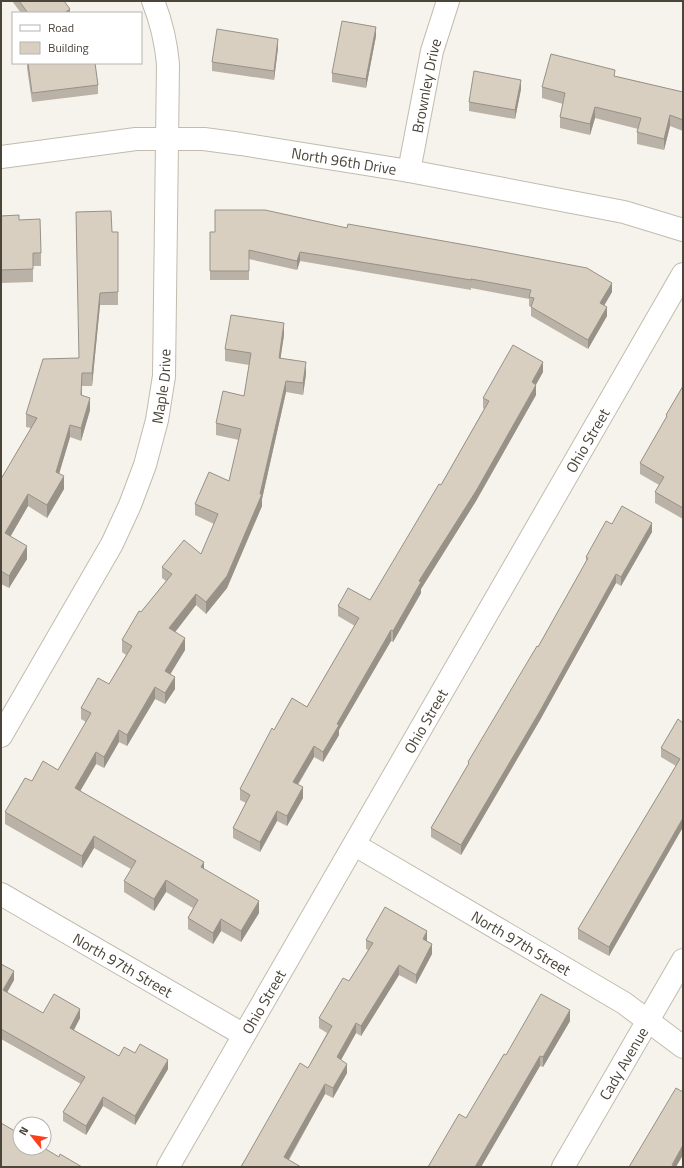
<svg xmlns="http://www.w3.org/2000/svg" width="684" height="1168" viewBox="0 0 684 1168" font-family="'Titillium Web',sans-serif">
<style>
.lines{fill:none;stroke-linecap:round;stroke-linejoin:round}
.minor-casing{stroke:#c2bbae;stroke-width:24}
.minor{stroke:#fff;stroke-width:22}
.wall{fill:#bab2a6}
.shaded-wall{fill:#979187}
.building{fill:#d8cfc1;stroke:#979187}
.labels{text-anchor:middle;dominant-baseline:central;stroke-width:3;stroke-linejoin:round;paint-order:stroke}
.street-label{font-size:15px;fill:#4b4439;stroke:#fff}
</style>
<rect width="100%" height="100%" fill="#f6f3ec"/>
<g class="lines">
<defs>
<g id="minor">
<path id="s1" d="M 1,157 L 136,139 L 204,139 L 241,144 L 409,171 L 624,212 L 683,230"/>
<path id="s2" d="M 409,171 L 432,51 L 448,1"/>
<path id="s3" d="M 1,736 L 112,544 L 130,505 L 145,465 L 157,420 L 164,376 L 168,64 C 166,42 161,21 153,1"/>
<path id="s4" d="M 355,845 L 624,1003 L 683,1047"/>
<path id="s5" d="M 1,894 L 244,1035"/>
<path id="s6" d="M 168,1167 L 683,274"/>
<path id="s7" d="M 563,1167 L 683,960"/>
</g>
</defs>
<use href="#minor" class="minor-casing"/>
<use href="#minor" class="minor"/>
</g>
<path class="wall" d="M 12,1 L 64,1 L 70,13 L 21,13 Z
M 376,36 L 366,88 L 332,82 L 332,73 Z
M 278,48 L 274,80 L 212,71 L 212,62 Z
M 27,63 L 95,63 L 98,85 L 98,94 L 32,102 L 27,68 Z
M 615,76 L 683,92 L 683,131 L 670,126 L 664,150 L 637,144 L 637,132 L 638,129 L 595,118 L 590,135 L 560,128 L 560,117 L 563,104 L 542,98 L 542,87 Z
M 521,89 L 515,119 L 469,111 L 469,102 Z
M 1,216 L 19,220 L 41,253 L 41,266 L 33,266 L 33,282 L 1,283 Z
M 112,232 L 118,232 L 118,305 L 100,305 L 92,386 L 82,386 L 82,395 L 90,410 L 81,441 L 70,437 L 59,474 L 64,489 L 47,518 L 28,506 L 10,537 L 27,559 L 9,588 L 1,584 L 1,479 L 31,428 L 26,427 L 26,414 L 79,358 Z
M 210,232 L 612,292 L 604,306 L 607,316 L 588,349 L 531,316 L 531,307 L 529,306 L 529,299 L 471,288 L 471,290 L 300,261 L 297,270 L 249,259 L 249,280 L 210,280 Z
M 284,335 L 280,358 L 306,374 L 303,395 L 286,392 L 262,499 L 262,506 L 227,588 L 206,614 L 196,605 L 175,632 L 185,650 L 170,674 L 175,689 L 165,704 L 155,699 L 127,746 L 119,742 L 104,768 L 96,764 L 80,791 L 204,869 L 259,913 L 241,942 L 221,931 L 213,944 L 188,929 L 188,918 L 193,908 L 166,892 L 154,911 L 124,892 L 124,881 L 131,869 L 94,848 L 82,868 L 5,824 L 5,812 L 32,781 L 58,770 L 86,722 L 81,719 L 81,708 L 109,684 L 126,655 L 122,652 L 122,640 L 141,612 L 166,581 L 162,578 L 162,567 L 201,554 L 214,524 L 195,515 L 195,504 L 229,481 L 239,440 L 216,435 L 216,423 L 244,396 L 249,365 L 225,361 L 225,349 Z
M 543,372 L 536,384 L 536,395 L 476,501 L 421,589 L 421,593 L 393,642 L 391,641 L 339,730 L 339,735 L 323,762 L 314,757 L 298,785 L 303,798 L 287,826 L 277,821 L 260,852 L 233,838 L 233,828 L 246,803 L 240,800 L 240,789 L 274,730 L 307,707 L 355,626 L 338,616 L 338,606 L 370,600 L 441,485 L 484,409 L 483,408 L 483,398 Z
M 683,386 L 683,519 L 655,503 L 655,492 L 659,485 L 640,474 L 640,463 L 666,419 L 666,415 Z
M 612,524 L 652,532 L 621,586 L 616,583 L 540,720 L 461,855 L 431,837 L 431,828 L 468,765 L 468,762 L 538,647 L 586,562 L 586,557 Z
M 683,723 L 683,827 L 609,956 L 578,939 L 578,929 L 676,766 L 661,757 L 661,748 Z
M 366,940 L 427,941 L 432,954 L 416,984 L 399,975 L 361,1036 L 356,1033 L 341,1060 L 347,1073 L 333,1098 L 325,1094 L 289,1160 L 240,1167 L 308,1068 L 327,1033 L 319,1028 L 319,1018 L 349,981 L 368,950 L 366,949 Z
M 1,964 L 14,980 L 7,993 L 43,1013 L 80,1018 L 74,1030 L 119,1056 L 135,1053 L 168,1069 L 135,1125 L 103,1106 L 86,1135 L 63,1121 L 63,1112 L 81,1084 L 1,1039 Z
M 570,1021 L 543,1067 L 540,1066 L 481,1167 L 428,1167 L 466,1118 L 506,1055 Z"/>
<path class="shaded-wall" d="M 70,9 L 70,13 L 64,13 Z
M 376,27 L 376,36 L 366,88 L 366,79 Z
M 278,39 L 278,48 L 274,80 L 274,71 Z
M 521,80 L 521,89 L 515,119 L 515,110 Z
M 595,107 L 595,118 L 590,135 L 590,124 Z
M 670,115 L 670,126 L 664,150 L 664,139 Z
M 300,252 L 300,261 L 297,270 L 297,261 Z
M 612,283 L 612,292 L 600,312 L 600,303 Z
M 100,293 L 100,305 L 92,386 L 92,373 Z
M 607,307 L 607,316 L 588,349 L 588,340 Z
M 284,323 L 284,335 L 279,369 L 279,358 Z
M 306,362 L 306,374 L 303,395 L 303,383 Z
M 543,362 L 543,372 L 532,392 L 532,382 Z
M 82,373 L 82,386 L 81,407 L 81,395 Z
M 286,381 L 286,392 L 262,499 L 262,506 L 227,588 L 206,614 L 206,602 L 260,494 Z
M 536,385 L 536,395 L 476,501 L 421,589 L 421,593 L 393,642 L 393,631 L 419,581 Z
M 90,398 L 90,410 L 81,441 L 81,428 Z
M 70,425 L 70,437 L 56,484 L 56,472 Z
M 64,476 L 64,489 L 47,518 L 47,505 Z
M 28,494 L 28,506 L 5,546 L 5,533 Z
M 652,523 L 652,532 L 621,586 L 621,577 Z
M 27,546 L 27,559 L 9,588 L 9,576 Z
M 616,574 L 616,583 L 540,720 L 461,855 L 461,845 Z
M 196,594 L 196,605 L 169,640 L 169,628 Z
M 391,630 L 391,641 L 339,730 L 339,735 L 323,762 L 323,752 L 337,724 Z
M 185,638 L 185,650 L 165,683 L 165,671 Z
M 175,677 L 175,689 L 165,704 L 165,693 Z
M 155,687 L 155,699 L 127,746 L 127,735 Z
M 119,730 L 119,742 L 104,768 L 104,757 Z
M 314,746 L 314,757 L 293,792 L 293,782 Z
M 96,752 L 96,764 L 75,800 L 75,788 Z
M 303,787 L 303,798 L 287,826 L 287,816 Z
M 277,811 L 277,821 L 260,852 L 260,842 Z
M 683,818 L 683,827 L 609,956 L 609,947 Z
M 94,836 L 94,848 L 82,868 L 82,856 Z
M 204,862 L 204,874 L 201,867 Z
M 166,880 L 166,892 L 154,911 L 154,899 Z
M 259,901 L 259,913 L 241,942 L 241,931 Z
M 221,919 L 221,931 L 213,944 L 213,933 Z
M 427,931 L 427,941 L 423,949 L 423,939 Z
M 432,944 L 432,954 L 416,984 L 416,975 Z
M 399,965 L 399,975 L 361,1036 L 361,1026 Z
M 14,971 L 14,980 L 3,999 L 3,990 Z
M 80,1009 L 80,1018 L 70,1037 L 70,1028 Z
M 570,1010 L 570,1021 L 543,1067 L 543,1057 Z
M 356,1023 L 356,1033 L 337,1067 L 337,1057 Z
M 540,1056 L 540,1066 L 481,1167 L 475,1167 Z
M 168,1060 L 168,1069 L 135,1125 L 135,1116 Z
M 347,1064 L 347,1073 L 333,1098 L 333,1088 Z
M 325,1084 L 325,1094 L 284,1167 L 284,1157 Z
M 103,1097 L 103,1106 L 86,1135 L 86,1126 Z
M 683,1145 L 683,1155 L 676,1167 L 672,1165 Z"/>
<path class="building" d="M 19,1 L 64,1 L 70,9 L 64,13 L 28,13 Z
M 342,21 L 376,27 L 366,79 L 332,73 Z
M 217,29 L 278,39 L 274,71 L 212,62 Z
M 551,54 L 615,70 L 614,76 L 683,92 L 683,120 L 670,115 L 664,139 L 637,132 L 641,118 L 595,107 L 590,124 L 560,117 L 565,93 L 542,87 Z
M 28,63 L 95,63 L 98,85 L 32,93 Z
M 474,71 L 521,80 L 515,110 L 469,102 Z
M 215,210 L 265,210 L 347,228 L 348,224 L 477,247 L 587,268 L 612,283 L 600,303 L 607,307 L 588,340 L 531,307 L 534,298 L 529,297 L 531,290 L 471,279 L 471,280 L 300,252 L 297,261 L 249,250 L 249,271 L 210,271 L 210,232 L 215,232 Z
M 111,211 L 112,232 L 118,232 L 118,292 L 100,293 L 92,373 L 82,373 L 81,395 L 90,398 L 81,428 L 70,425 L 56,472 L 64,476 L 47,505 L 28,494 L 5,533 L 27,546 L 9,576 L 1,571 L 1,479 L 37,418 L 26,414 L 43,359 L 79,358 L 76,212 Z
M 19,215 L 19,220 L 40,219 L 41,253 L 33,253 L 33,269 L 1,270 L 1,216 Z
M 231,315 L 284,323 L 279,358 L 306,362 L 303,383 L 286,381 L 260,494 L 262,494 L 227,576 L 206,602 L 196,594 L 169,628 L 185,638 L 165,671 L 175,677 L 165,693 L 155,687 L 127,735 L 119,730 L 104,757 L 96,752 L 75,788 L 204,862 L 201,867 L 259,901 L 241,931 L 221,919 L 213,933 L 188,918 L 198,900 L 166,880 L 154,899 L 124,881 L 136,861 L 94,836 L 82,856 L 5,812 L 25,778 L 32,781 L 43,761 L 58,770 L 91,713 L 81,708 L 98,678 L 109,684 L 132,646 L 122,640 L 139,611 L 141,612 L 172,574 L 162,567 L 184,540 L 201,554 L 218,514 L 195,504 L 209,472 L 229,481 L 241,429 L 216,423 L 223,391 L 244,396 L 251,353 L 225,349 Z
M 513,345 L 543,362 L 532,382 L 536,385 L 476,491 L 419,581 L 421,582 L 393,631 L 391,630 L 337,724 L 339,725 L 323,752 L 314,746 L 293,782 L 303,787 L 287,816 L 277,811 L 260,842 L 233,828 L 250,795 L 240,789 L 272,728 L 274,730 L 292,698 L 307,707 L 359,618 L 338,606 L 348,588 L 370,600 L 439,484 L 441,485 L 489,401 L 483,398 Z
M 683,386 L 683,508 L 655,492 L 664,477 L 640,463 L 667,416 L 666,415 Z
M 622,506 L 652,523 L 621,577 L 616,574 L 540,711 L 461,845 L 431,828 L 469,763 L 468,762 L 537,646 L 538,647 L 588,558 L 586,557 L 606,521 L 612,524 Z
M 678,719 L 683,723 L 683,818 L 609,947 L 578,929 L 680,759 L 661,748 Z
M 385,907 L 427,931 L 423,939 L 432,944 L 416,975 L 399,965 L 361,1026 L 356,1023 L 337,1057 L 347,1064 L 333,1088 L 325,1084 L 284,1157 L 301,1167 L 241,1167 L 300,1063 L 308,1068 L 332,1026 L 319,1018 L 343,978 L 349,981 L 373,943 L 366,940 Z
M 1,964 L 14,971 L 3,990 L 43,1013 L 54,994 L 80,1009 L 70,1028 L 119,1056 L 124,1047 L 135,1053 L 140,1044 L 168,1060 L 135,1116 L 103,1097 L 86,1126 L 63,1112 L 85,1077 L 1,1029 Z
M 541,994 L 570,1010 L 543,1057 L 540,1056 L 475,1167 L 428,1167 L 459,1114 L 466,1118 L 504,1054 L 506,1055 Z
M 676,1088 L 683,1092 L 683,1145 L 672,1165 L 676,1167 L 629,1167 Z
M 1,1123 L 20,1134 L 20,1148 L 44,1148 L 59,1157 L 60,1154 L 82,1167 L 1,1167 Z"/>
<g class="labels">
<g class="street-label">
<text stroke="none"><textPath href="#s2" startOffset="87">Brownley Drive</textPath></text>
<text stroke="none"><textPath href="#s1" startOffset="346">North 96th Drive</textPath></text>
<text stroke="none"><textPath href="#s3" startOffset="388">Maple Drive</textPath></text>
<text stroke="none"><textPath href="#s6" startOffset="839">Ohio Street</textPath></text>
<text stroke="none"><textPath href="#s6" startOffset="515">Ohio Street</textPath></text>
<text stroke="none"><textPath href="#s4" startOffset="193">North 97th Street</textPath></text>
<text stroke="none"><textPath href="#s5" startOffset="141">North 97th Street</textPath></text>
<text stroke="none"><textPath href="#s6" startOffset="191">Ohio Street</textPath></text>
<text stroke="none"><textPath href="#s7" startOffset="120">Cady Avenue</textPath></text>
</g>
</g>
<rect width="684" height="1168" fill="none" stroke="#4b4439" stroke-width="4"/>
<rect x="12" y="12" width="130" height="52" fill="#ffffff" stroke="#b7b4b0"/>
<rect x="20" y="25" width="20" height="6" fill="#ffffff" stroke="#b7b4b0"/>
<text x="48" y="32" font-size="12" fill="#4b4439">Road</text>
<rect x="20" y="42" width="20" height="12" fill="#d8cfc1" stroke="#b7b4b0"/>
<text x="48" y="52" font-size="12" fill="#4b4439">Building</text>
<g transform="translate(32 1136) rotate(300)"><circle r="19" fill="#ffffff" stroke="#b7b4b0"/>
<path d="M0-3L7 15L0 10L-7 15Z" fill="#fc3f1d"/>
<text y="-6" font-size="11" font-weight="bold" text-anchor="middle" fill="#4b4439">N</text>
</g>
</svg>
